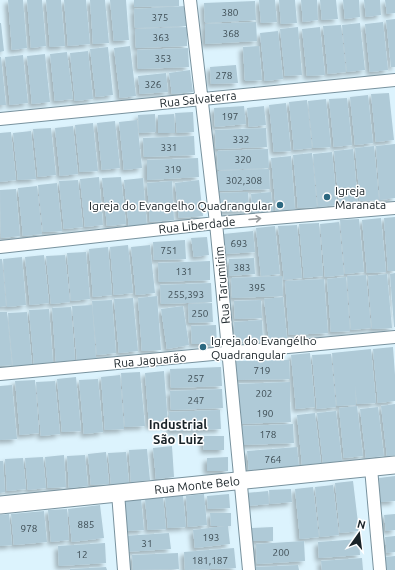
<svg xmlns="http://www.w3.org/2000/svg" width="395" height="570" viewBox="0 0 395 570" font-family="Ubuntu,sans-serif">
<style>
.building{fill:#afcad7;filter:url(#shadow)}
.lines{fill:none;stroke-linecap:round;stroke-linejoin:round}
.street-casing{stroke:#78929e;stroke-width:14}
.secondary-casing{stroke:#78929e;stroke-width:19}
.street{stroke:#fff;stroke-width:12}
.secondary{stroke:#fff;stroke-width:17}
.oneway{stroke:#989c9e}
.poi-dot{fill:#2c6880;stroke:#fff;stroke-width:1.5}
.labels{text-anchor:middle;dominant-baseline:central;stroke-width:3;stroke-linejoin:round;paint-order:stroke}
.number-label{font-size:10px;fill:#3e4d54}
.street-label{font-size:12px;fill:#192328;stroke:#fff}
.poi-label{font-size:12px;fill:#192328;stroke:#fff;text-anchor:start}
.neighbourhood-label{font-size:13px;font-weight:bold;fill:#192328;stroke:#fff}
</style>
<defs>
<filter id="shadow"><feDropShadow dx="-3.5" dy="3.5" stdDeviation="2" flood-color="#0004"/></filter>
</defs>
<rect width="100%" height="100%" fill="#dcf3fd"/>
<path class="building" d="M 8,0 L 23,0 L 27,48 L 12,50 Z
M 27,0 L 42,0 L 46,46 L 31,48 Z
M 46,0 L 61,0 L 65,46 L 50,47 Z
M 64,0 L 86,0 L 90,44 L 68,46 Z
M 90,0 L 105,0 L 109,43 L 93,44 Z
M 110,0 L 126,0 L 129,40 L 114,41 Z
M 134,0 L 179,0 L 179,6 L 134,7 Z
M 259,0 L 275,0 L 277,22 L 261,23 Z
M 279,0 L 295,0 L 297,23 L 281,24 Z
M 301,0 L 317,0 L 318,20 L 303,22 Z
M 320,0 L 336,0 L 338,19 L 322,20 Z
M 343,0 L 359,0 L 360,17 L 345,19 Z
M 364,0 L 380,0 L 381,15 L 366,17 Z
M 385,0 L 395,0 L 395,13 L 387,14 Z
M 255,1 L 256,20 L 205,23 L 204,3 Z
M 185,6 L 186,26 L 135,28 L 134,9 Z
M 395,19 L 395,67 L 391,67 L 386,20 Z
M 256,22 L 257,41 L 205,44 L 205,24 Z
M 383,22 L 388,70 L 370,72 L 365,24 Z
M 0,23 L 1,23 L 4,51 L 0,52 Z
M 360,23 L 365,70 L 347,72 L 342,25 Z
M 341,25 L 346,72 L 328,74 L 323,26 Z
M 187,27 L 187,46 L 136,48 L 135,29 Z
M 298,27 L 302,75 L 285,76 L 280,29 Z
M 320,27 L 325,75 L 307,76 L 302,29 Z
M 278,31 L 283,79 L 265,81 L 260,33 Z
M 130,46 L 136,96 L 120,98 L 114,48 Z
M 259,46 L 262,80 L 245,81 L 243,47 Z
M 108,47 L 113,95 L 96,97 L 90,49 Z
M 188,48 L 189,67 L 138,69 L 137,50 Z
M 88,51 L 93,99 L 75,101 L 70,53 Z
M 67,52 L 73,99 L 55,101 L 50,54 Z
M 45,54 L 50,102 L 32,104 L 27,56 Z
M 23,55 L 28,103 L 10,105 L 5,57 Z
M 0,57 L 1,57 L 6,105 L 0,105 Z
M 236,65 L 238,83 L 211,84 L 210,67 Z
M 190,70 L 193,92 L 172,94 L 169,73 Z
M 166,73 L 168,92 L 140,94 L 138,76 Z
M 389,93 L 394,140 L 376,142 L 371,94 Z
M 368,95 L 373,143 L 355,145 L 350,97 Z
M 347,98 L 352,145 L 334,147 L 329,99 Z
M 326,99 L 331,147 L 313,148 L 308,101 Z
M 307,100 L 312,148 L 294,150 L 289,102 Z
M 286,103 L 291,151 L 274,152 L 269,105 Z
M 244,106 L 246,124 L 215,127 L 214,108 Z
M 264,106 L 266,125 L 249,127 L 247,108 Z
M 193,112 L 194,132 L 177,133 L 175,113 Z
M 155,114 L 156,132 L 139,133 L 138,115 Z
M 174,114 L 175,133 L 158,133 L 158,115 Z
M 137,120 L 142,168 L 124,170 L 119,122 Z
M 115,121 L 120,168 L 102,170 L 97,123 Z
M 93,123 L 98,171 L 80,172 L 75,125 Z
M 73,126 L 78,174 L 60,176 L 55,128 Z
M 51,128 L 56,175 L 38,177 L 33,129 Z
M 266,128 L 267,147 L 216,149 L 215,130 Z
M 31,131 L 36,179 L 18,180 L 13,133 Z
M 11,132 L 16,180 L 0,182 L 0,133 Z
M 194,136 L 195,155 L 144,157 L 143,138 Z
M 395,144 L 395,198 L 380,200 L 376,146 Z
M 374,146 L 379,200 L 360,201 L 355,148 Z
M 268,149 L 269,168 L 218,170 L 217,151 Z
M 353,149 L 358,203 L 339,204 L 334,151 Z
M 332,152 L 337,205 L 318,207 L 313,154 Z
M 312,153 L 317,207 L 298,208 L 293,155 Z
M 291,156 L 295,209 L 276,211 L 271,158 Z
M 198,158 L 199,177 L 147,180 L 147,160 Z
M 269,169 L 270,189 L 219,191 L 218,171 Z
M 99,177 L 103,225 L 85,227 L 80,179 Z
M 121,177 L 126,224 L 107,226 L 102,178 Z
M 143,178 L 147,226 L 129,228 L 124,180 Z
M 78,180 L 83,227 L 64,229 L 59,181 Z
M 199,180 L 203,216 L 179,218 L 175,183 Z
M 172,181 L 174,220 L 150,222 L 147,183 Z
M 57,183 L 62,231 L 43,232 L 38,185 Z
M 37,186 L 42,234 L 23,236 L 18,188 Z
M 16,189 L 20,236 L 1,238 L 0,190 Z
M 248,192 L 249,210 L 220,212 L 219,193 Z
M 271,192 L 273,211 L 253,213 L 251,194 Z
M 395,217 L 395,271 L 388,271 L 384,218 Z
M 381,218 L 386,272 L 367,273 L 362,220 Z
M 359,219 L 364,272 L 345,274 L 340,220 Z
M 339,222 L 344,275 L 325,277 L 320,224 Z
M 319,223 L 323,276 L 304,278 L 299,224 Z
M 297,225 L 302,278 L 284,280 L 278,226 Z
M 275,226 L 280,274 L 261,276 L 256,228 Z
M 253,231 L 255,252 L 225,254 L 223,234 Z
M 207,237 L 209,255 L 194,257 L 191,238 Z
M 185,240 L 186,259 L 154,260 L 153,242 Z
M 128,245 L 133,293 L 114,295 L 110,247 Z
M 150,245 L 155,293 L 136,295 L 131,247 Z
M 108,247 L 112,295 L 93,297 L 89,249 Z
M 86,252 L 90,299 L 71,301 L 67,253 Z
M 44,255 L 49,303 L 30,305 L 25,257 Z
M 65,255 L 70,302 L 51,304 L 46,256 Z
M 22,257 L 26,305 L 7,307 L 3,259 Z
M 254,258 L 255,274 L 229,276 L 229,259 Z
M 0,259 L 2,259 L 6,306 L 0,307 Z
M 210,261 L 210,280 L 159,282 L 158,263 Z
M 395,273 L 395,327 L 394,327 L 390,274 Z
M 387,274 L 392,328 L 372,329 L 368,276 Z
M 366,275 L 371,328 L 351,330 L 347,276 Z
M 282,276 L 283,296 L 232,298 L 231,278 Z
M 346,277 L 350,331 L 331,332 L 327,279 Z
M 324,279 L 328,333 L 289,335 L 285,281 Z
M 211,283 L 212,302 L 161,304 L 160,285 Z
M 157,296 L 161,350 L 142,351 L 138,298 Z
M 283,297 L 287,338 L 269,340 L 264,299 Z
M 133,298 L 138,351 L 119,353 L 114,299 Z
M 112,300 L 116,353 L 97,355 L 92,301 Z
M 261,300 L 262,318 L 235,319 L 234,301 Z
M 212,303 L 213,322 L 189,323 L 188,304 Z
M 92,305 L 96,358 L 77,360 L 72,306 Z
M 183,306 L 189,345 L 167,349 L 161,309 Z
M 71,307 L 75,360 L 56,362 L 52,308 Z
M 49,309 L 53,362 L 34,364 L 29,310 Z
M 0,312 L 7,312 L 12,365 L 0,366 Z
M 27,312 L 32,365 L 13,367 L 8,313 Z
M 262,320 L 263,340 L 235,342 L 234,322 Z
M 216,325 L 217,344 L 192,344 L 191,326 Z
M 393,347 L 395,375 L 395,401 L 378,403 L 373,349 Z
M 371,349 L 376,403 L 357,404 L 355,384 L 356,405 L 337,406 L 332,353 Z
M 310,353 L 315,407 L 296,409 L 291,355 Z
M 331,354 L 336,407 L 317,409 L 312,355 Z
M 289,360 L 290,379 L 236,380 L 235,361 Z
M 221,367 L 222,386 L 171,388 L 170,369 Z
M 164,371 L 168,425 L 149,426 L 145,373 Z
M 140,372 L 145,426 L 125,427 L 121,373 Z
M 120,375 L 124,429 L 105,430 L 101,377 Z
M 76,377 L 81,431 L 62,432 L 57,379 Z
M 98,379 L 103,432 L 84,434 L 79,380 Z
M 35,380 L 39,433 L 20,435 L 15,381 Z
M 55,381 L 60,434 L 41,436 L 36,382 Z
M 290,382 L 290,402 L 239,404 L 238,384 Z
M 12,385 L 17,439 L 0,440 L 0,386 Z
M 222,389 L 223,408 L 171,410 L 170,391 Z
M 290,402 L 291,422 L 240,424 L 239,404 Z
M 395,404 L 395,455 L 387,456 L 381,406 Z
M 357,406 L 363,456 L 344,458 L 339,408 Z
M 378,407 L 384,456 L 366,458 L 360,409 Z
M 220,410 L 221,429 L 170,431 L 169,412 Z
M 336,411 L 342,461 L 323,463 L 317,413 Z
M 315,413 L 321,463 L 302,465 L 297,415 Z
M 293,424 L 294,443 L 242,445 L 242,426 Z
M 203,436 L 224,436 L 224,450 L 204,450 Z
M 172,446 L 174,477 L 156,479 L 153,448 Z
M 297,447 L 299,466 L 249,470 L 247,451 Z
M 147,449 L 150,480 L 131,482 L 129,450 Z
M 106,452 L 109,484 L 91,485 L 88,454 Z
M 126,452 L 129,483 L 111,484 L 108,453 Z
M 64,455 L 66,487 L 48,488 L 45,457 Z
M 85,455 L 88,486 L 69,488 L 67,456 Z
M 43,457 L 46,488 L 28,490 L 25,458 Z
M 228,457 L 228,471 L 207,471 L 207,458 Z
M 23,458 L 26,489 L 7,491 L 5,459 Z
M 0,461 L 3,461 L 5,492 L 0,493 Z
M 395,476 L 395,501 L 381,502 L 379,478 Z
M 353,481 L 359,531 L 340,533 L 335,483 Z
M 333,485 L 339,535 L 320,537 L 315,487 Z
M 313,487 L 319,537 L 300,539 L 295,489 Z
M 291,489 L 292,502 L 270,504 L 269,490 Z
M 268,491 L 269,504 L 248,506 L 246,493 Z
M 204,494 L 207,525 L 188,527 L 186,496 Z
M 229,494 L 230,508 L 208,509 L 207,496 Z
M 183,495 L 186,527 L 168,528 L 165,497 Z
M 163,497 L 166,529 L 148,530 L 145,499 Z
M 141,498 L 144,530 L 125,531 L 123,500 Z
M 100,505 L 104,538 L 72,542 L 68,509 Z
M 67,509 L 69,540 L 51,542 L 48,510 Z
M 44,511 L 47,542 L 14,545 L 11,514 Z
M 210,513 L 231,513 L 231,526 L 228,526 L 230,544 L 195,548 L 193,530 L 225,526 L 211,526 Z
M 9,514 L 12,545 L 0,546 L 0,515 Z
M 395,514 L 395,530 L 386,531 L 384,515 Z
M 273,527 L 273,541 L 252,541 L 252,528 Z
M 169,533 L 171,549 L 124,552 L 123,536 Z
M 395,536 L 395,552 L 387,553 L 385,537 Z
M 359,539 L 360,555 L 319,558 L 318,542 Z
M 304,541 L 305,561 L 257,564 L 256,544 Z
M 105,543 L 106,563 L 59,566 L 58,546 Z
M 234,548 L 236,568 L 185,570 L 184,552 Z
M 178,553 L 179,569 L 133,570 L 132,555 Z
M 395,556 L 395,570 L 387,570 L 385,557 Z
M 362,558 L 363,570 L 322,570 L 321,561 Z
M 298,565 L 299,570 L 256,570 L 256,567 Z
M 106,567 L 107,570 L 70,570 L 70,569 Z"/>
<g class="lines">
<defs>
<path id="street" d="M 190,0 L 216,223 L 249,570
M 0,119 L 395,80
M 0,247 L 216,223 L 395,208
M 0,374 L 395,337
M 371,468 L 380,570
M 118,493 L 124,570"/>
<path id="secondary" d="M 0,505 L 395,465"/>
</defs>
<use href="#street" class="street-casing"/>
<use href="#secondary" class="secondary-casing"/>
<use href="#street" class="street"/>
<use href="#secondary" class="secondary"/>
</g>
<defs><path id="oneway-shaft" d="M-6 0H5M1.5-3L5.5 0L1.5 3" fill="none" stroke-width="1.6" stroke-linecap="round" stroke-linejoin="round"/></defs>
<use class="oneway" href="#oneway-shaft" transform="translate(255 219) rotate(-5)"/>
<g class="poi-dot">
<circle cx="327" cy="197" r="4"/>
<circle cx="280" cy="205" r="4"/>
<circle cx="203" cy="347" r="4"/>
</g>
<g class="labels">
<g class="number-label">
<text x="230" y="12">380</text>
<text x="160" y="17">375</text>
<text x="231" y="33">368</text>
<text x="161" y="37">363</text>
<text x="163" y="58">353</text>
<text x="224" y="75">278</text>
<text x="153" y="84">326</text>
<text x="230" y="116">197</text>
<text x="241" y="139">332</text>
<text x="169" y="147">331</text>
<text x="243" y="159">320</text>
<text x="173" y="169">319</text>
<text x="244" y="180">302,308</text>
<text x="239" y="243">693</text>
<text x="169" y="250">751</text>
<text x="242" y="267">383</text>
<text x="184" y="271">131</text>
<text x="257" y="287">395</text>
<text x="186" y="294">255,393</text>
<text x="200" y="313">250</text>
<text x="262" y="370">719</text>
<text x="196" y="378">257</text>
<text x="264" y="393">202</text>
<text x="196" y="400">247</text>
<text x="265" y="413">190</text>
<text x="268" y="434">178</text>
<text x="273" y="459">764</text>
<text x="86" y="524">885</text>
<text x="29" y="528">978</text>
<text x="211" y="537">193</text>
<text x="147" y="543">31</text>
<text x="281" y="552">200</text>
<text x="82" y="554">12</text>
<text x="210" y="560">181,187</text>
</g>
<g class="street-label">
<text transform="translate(198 99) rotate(-6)">Rua Salvaterra</text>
<text transform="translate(197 225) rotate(-6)">Rua Liberdade</text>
<text transform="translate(222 285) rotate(-95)">Rua Tarumirim</text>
<text transform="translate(150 360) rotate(-5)">Rua Jaguarão</text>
<text transform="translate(197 485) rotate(-6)">Rua Monte Belo</text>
</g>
<g class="poi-label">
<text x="335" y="190">Igreja<tspan x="335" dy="14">Maranata</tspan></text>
<text x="272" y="205" text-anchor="end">Igreja do Evangelho Quadrangular</text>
<text x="211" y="340">Igreja do Evangélho<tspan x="211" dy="14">Quadrangular</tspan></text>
</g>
<g class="neighbourhood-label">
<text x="178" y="424">Industrial<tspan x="178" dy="15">São Luiz</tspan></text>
</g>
</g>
<g transform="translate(359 534) rotate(14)" stroke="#ffffff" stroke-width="3" paint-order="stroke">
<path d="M0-3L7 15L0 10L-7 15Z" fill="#192328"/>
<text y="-6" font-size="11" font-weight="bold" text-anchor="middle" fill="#192328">N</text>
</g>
</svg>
